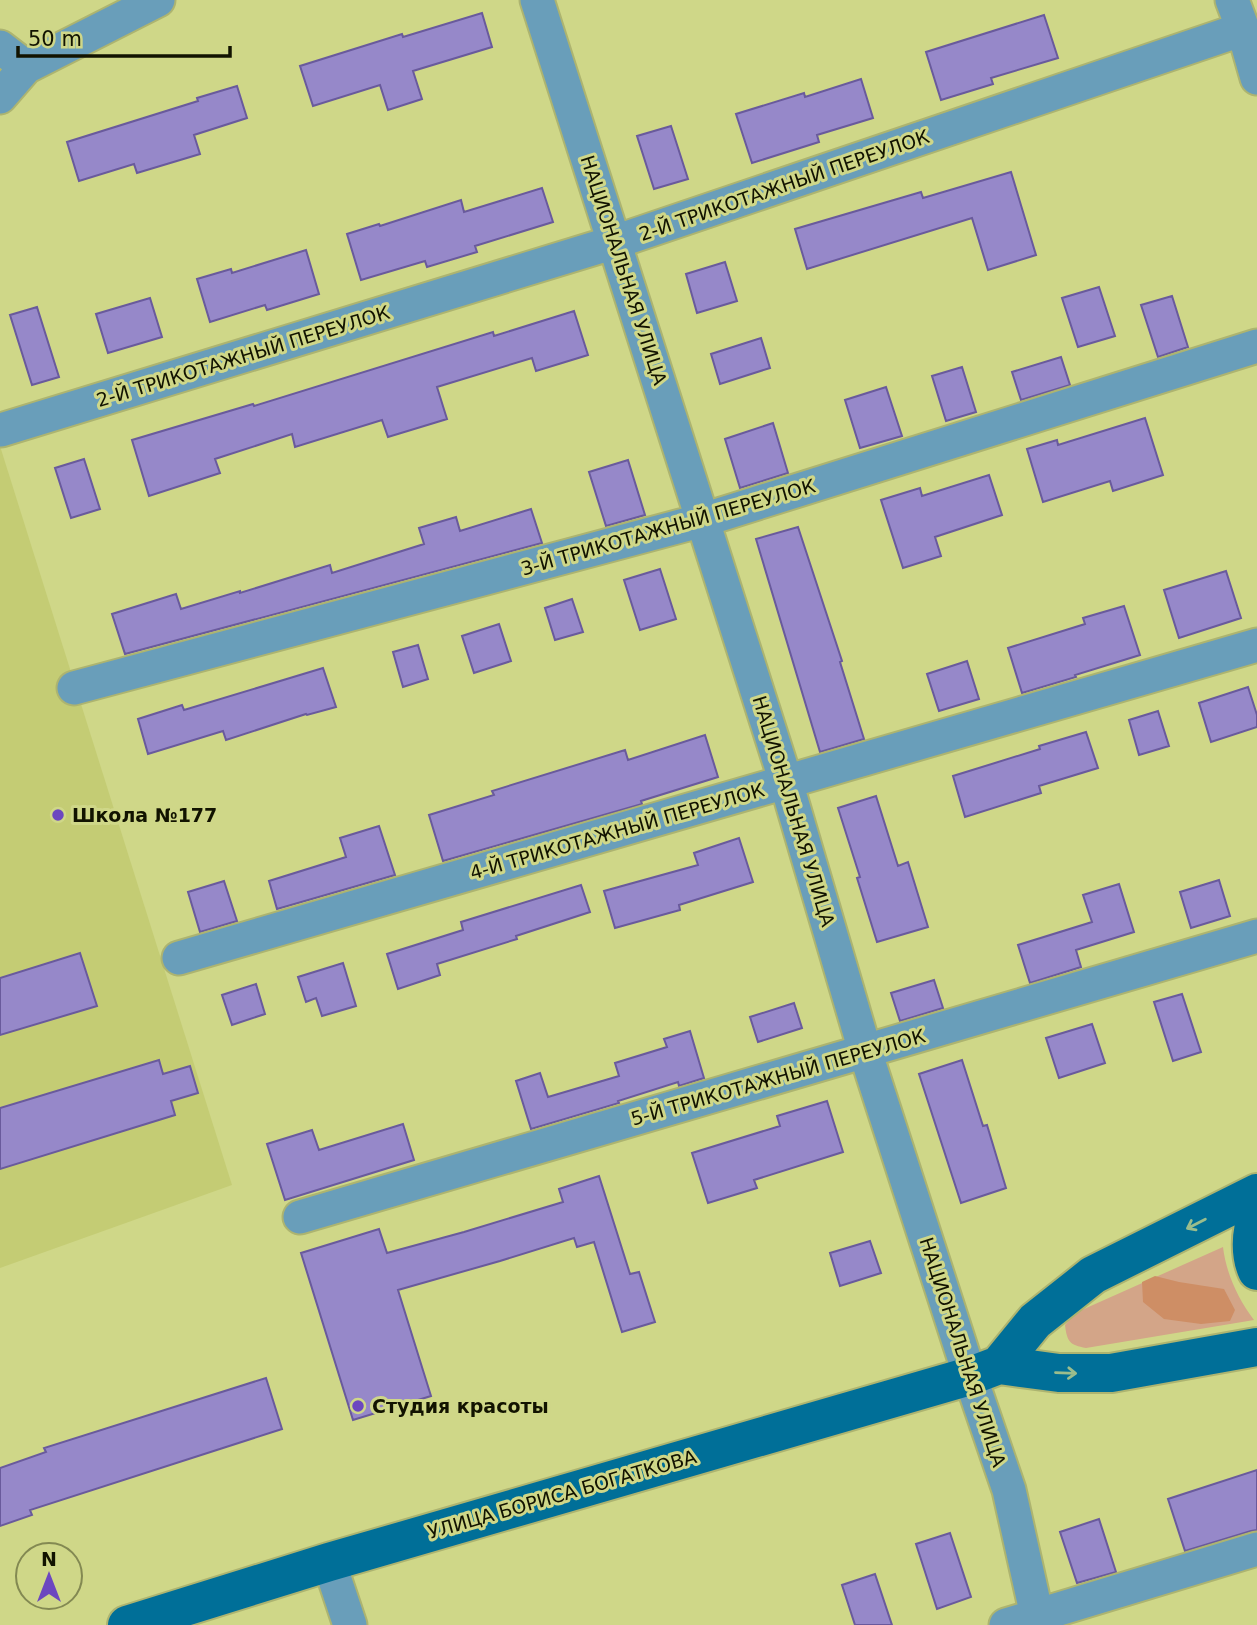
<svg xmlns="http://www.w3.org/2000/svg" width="1257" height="1625" viewBox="0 0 1257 1625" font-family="'DejaVu Sans',sans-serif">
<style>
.built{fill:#c4cc74}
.green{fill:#d3a588}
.forest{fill:#ce8e65}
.building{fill:#9688c9;stroke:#695a9c;stroke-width:2}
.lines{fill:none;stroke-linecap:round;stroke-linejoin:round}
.minor-casing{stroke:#adb470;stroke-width:37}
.major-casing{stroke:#adb470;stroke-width:42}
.minor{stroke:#699eba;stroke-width:33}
.major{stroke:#006f98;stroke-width:38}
.oneway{stroke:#9bbd8c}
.poi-dot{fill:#6c47c0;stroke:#cfd788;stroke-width:2.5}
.labels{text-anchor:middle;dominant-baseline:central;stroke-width:6;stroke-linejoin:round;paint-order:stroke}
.street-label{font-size:19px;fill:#121300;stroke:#cfd788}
.poi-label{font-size:19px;font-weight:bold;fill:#121300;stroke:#cfd788;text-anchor:start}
</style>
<rect width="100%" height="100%" fill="#cfd788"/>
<path class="built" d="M 0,446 L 232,1185 L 0,1268 Z"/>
<path class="green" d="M 1223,1247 C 1226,1273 1238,1299 1254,1320 L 1086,1348 C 1070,1345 1067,1342 1065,1325 L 1075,1313 Z"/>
<path class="forest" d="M 1155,1276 L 1179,1282 L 1224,1289 L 1235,1310 L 1230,1321 L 1201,1324 L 1164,1319 L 1143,1302 L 1142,1282 Z"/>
<path class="building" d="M 482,13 L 492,47 L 413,71 L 422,99 L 388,110 L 380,85 L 313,106 L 300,66 L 402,34 L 403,37 Z
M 1044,15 L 1058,58 L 991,78 L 993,84 L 941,100 L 926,52 Z
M 861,79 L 873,118 L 817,135 L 819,142 L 752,163 L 736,114 L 804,93 L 805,97 Z
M 237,86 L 247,118 L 194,135 L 200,154 L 137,173 L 134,164 L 79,181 L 67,142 L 198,101 L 197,98 Z
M 671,126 L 688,179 L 654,189 L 637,136 Z
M 1011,172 L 1036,255 L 988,270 L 972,218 L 807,269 L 795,229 L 921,192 L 923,198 Z
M 542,188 L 553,222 L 475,246 L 477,252 L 427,267 L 425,261 L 361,280 L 347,234 L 379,224 L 380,226 L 461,200 L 464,212 Z
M 306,250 L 319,294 L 267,310 L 265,305 L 210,322 L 197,279 L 231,269 L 232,273 Z
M 725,262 L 737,301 L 697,313 L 686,274 Z
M 1099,287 L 1115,336 L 1078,347 L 1062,298 Z
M 1172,296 L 1188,347 L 1158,357 L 1141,305 Z
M 150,298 L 162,337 L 108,353 L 96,314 Z
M 37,307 L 59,377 L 32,385 L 10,315 Z
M 574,311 L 588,355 L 536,371 L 532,358 L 437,387 L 447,419 L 388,437 L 382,420 L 295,447 L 292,434 L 215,459 L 220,473 L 149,496 L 132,440 L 253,404 L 254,406 L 493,332 L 494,336 Z
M 761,338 L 770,368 L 720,384 L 711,354 Z
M 1061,357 L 1070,385 L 1021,400 L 1012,372 Z
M 962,367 L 976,412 L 946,421 L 932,376 Z
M 886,387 L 902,436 L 860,448 L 845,400 Z
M 1145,418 L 1163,475 L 1113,491 L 1110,481 L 1043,502 L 1027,449 L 1057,440 L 1058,445 Z
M 773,423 L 788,473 L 740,488 L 725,439 Z
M 84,459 L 100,509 L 71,518 L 55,468 Z
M 628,460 L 645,515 L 606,526 L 589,472 Z
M 989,475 L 1002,515 L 935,537 L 941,556 L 903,568 L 881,500 L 920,488 L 922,496 Z
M 531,509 L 542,543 L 125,654 L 112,614 L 176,594 L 181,609 L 240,591 L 240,593 L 330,565 L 332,573 L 424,544 L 419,528 L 456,517 L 460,531 Z
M 798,527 L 842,661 L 840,662 L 864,739 L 820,752 L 756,539 Z
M 660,569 L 676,619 L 640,630 L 624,580 Z
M 1226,571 L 1241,618 L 1179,638 L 1164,590 Z
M 572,599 L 583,632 L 555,640 L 545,608 Z
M 1124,606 L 1140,655 L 1075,675 L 1076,677 L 1022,693 L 1008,648 L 1085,624 L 1083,618 Z
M 499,624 L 511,661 L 474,673 L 462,636 Z
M 418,645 L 428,679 L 403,687 L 393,652 Z
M 967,661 L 979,699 L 939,711 L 927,674 Z
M 323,668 L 336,707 L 307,715 L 306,714 L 226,740 L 223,731 L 148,754 L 138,719 L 182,705 L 184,710 Z
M 1248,687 L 1257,715 L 1257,727 L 1211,742 L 1199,703 Z
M 1158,711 L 1169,746 L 1139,755 L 1129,720 Z
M 1086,732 L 1098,768 L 1039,786 L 1041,793 L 965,817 L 953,776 L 1040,749 L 1039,746 Z
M 705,735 L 718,777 L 641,801 L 642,804 L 443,861 L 429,815 L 494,795 L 492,791 L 625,750 L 628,760 Z
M 876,796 L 898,866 L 908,862 L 928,927 L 877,942 L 857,878 L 860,877 L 838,808 Z
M 379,826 L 395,875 L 277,909 L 269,881 L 346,857 L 340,838 Z
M 739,838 L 753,882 L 679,905 L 680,910 L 615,928 L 604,891 L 698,865 L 694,853 Z
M 1219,880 L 1230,916 L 1191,928 L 1180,892 Z
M 224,881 L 237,921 L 200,932 L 188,892 Z
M 1119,884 L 1134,932 L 1076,950 L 1081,967 L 1030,983 L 1018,945 L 1092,922 L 1083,895 Z
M 581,885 L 590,912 L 516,936 L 517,939 L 437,964 L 440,975 L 398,989 L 387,954 L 463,930 L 461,922 Z
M 80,953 L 97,1006 L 0,1035 L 0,978 Z
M 343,963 L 356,1006 L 322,1016 L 316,998 L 306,1002 L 298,977 Z
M 934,980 L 943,1008 L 900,1021 L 891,993 Z
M 256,984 L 265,1014 L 232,1025 L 222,995 Z
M 1182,994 L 1201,1052 L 1173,1061 L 1154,1002 Z
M 794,1003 L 802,1028 L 758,1042 L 750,1017 Z
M 1092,1024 L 1105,1063 L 1059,1078 L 1046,1038 Z
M 690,1031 L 704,1078 L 679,1086 L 678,1082 L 618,1101 L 619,1103 L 531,1129 L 516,1081 L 540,1073 L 548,1097 L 619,1076 L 615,1063 L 667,1047 L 664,1039 Z
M 159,1060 L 163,1074 L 190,1066 L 198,1093 L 171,1101 L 175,1115 L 0,1169 L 0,1108 Z
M 962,1060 L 983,1126 L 987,1125 L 1006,1188 L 961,1203 L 919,1074 Z
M 827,1101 L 843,1152 L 754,1180 L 757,1188 L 708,1203 L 692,1153 L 780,1126 L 777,1116 Z
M 403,1124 L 414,1160 L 285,1200 L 267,1144 L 312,1130 L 319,1150 Z
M 599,1176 L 630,1274 L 639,1272 L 655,1322 L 622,1332 L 594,1242 L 577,1247 L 574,1238 L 500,1261 L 398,1290 L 431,1396 L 353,1420 L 301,1253 L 379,1229 L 387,1253 L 464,1232 L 563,1202 L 559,1189 Z
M 870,1241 L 881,1273 L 840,1286 L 830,1253 Z
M 266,1378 L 282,1429 L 30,1510 L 32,1515 L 0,1526 L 0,1468 L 46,1452 L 44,1448 Z
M 1257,1470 L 1257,1530 L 1251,1531 L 1185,1551 L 1168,1499 Z
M 1099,1519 L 1116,1572 L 1077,1583 L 1060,1532 Z
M 950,1533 L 971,1597 L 937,1609 L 916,1544 Z
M 875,1574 L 892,1625 L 855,1625 L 842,1585 Z"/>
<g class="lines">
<defs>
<path id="minor" d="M 537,0 L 786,782 L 865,1051 L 970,1376 L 1009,1490 L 1039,1625
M 1232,0 L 1243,29 L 1257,78
M 0,47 L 26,67
M 0,97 L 26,67 L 158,0
M 1,430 L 615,242 L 1243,29
M 74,688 L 703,520 L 1257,346
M 179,958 L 1257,645
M 300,1217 L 1257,936
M 329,1562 L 350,1625
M 1006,1625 L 1257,1549"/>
<path id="major" d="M 1257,1218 C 1250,1233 1250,1256 1257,1271
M 999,1365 L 1035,1321 L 1093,1275 L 1257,1193
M 127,1625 L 329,1562 L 970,1376 L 999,1365 L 1059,1373 L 1111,1373 L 1257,1347"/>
</defs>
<use href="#minor" class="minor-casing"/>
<use href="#major" class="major-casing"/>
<use href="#minor" class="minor"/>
<use href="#major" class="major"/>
</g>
<defs><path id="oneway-shaft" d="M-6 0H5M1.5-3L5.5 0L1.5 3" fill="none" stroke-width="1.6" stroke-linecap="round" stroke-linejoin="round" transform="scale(1.75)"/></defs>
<g class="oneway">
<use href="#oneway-shaft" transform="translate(1196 1224) rotate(153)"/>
<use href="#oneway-shaft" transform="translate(1066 1373) rotate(2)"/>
</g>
<g class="poi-dot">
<circle cx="58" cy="815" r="7"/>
<circle cx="358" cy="1406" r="7"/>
</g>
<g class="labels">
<g class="street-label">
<text transform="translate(784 185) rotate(-19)">2-Й ТРИКОТАЖНЫЙ ПЕРЕУЛОК</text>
<text transform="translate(624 270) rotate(72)">НАЦИОНАЛЬНАЯ УЛИЦА</text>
<text transform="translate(243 356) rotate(-17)">2-Й ТРИКОТАЖНЫЙ ПЕРЕУЛОК</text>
<text transform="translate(668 527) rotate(-16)">3-Й ТРИКОТАЖНЫЙ ПЕРЕУЛОК</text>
<text transform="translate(794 811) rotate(73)">НАЦИОНАЛЬНАЯ УЛИЦА</text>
<text transform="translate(617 831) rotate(-16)">4-Й ТРИКОТАЖНЫЙ ПЕРЕУЛОК</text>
<text transform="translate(778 1077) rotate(-16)">5-Й ТРИКОТАЖНЫЙ ПЕРЕУЛОК</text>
<text transform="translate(963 1352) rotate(72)">НАЦИОНАЛЬНАЯ УЛИЦА</text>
<text transform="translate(562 1494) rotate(-16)">УЛИЦА БОРИСА БОГАТКОВА</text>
</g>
<g class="poi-label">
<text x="72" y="815">Школа №177</text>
<text x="372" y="1406">Студия красоты</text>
</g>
</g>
<g transform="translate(49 1576)"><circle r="33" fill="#cfd788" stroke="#838952" stroke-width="2"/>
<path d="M0-5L12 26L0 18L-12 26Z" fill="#6c47c0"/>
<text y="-10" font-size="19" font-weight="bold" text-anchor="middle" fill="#121300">N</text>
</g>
<path d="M18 46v10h212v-10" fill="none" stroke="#121300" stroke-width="3.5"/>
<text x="28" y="46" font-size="21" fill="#121300" stroke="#cfd788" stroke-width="5" paint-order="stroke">50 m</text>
</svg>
